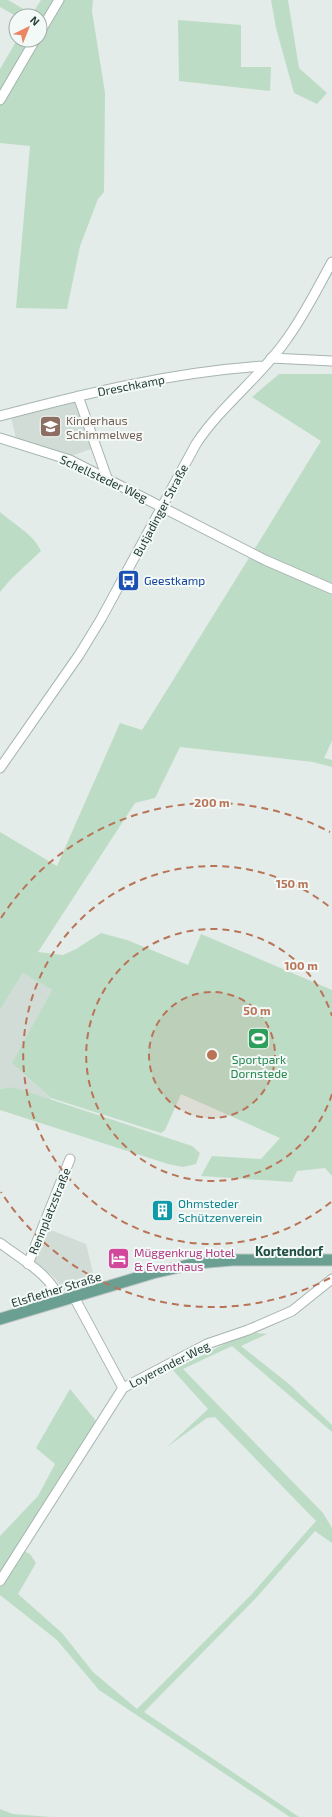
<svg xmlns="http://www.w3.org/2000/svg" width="332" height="1817" viewBox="0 0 332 1817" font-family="'Exo 2',sans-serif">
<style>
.built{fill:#d1dcd7}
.green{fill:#bddcc6}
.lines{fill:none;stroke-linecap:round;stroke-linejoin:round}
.minor-casing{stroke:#a6b4af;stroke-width:11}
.major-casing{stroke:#c1c8c7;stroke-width:13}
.minor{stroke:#fff;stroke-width:9}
.major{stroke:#6a9f92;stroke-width:11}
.ring{fill:none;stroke:#b97457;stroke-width:2;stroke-dasharray:7 5}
.labels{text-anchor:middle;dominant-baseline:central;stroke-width:4;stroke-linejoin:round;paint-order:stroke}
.street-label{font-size:12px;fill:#233c36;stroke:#f3f9f6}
.education-label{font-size:12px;fill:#785e54;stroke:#f3f9f6;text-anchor:start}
.transit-label{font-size:12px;fill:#164399;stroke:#f3f9f6;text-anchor:start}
.leisure-label{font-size:12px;fill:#27864d;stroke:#f3f9f6}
.culture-label{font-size:12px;fill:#0d838f;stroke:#f3f9f6;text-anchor:start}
.hotel-label{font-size:12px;fill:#b23c85;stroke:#f3f9f6;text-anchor:start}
.neighbourhood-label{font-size:13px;font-weight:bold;fill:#204e43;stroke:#f3f9f6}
.centre{fill:#b97457;stroke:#f3f9f6;stroke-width:2}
.ring-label{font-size:12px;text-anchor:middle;font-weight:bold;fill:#b97457;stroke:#f3f9f6;stroke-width:4;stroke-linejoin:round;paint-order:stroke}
</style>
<rect width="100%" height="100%" fill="#e3ece8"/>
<path class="built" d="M 76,400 L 94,448 L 71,456 L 16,438 L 11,417 Z
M 23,973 L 52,990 L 13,1063 L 51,1098 L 50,1100 L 13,1087 L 0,1089 L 0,1010 Z
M 46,1228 L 86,1244 L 95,1281 L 65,1291 L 53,1276 L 33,1261 Z"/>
<path class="green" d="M 0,0 L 8,0 L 32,14 L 41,0 L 93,0 L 92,11 L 105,93 L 104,192 L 98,199 L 80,246 L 67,309 L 16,308 L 30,146 L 0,143 L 0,69 L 17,40 L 40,40 L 40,16 L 16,16 L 0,7 Z
M 271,0 L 288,0 L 299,68 L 327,93 L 317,104 L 294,93 L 276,28 Z
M 178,20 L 241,25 L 241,67 L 271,67 L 270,91 L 179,81 Z
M 279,374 L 332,374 L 332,583 L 254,550 L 321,441 L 252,397 Z
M 0,512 C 14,524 34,535 41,551 L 11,579 L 0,592 Z
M 249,558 L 332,595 L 332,741 L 324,758 L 332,760 L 332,767 L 313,762 L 180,747 L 155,798 L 135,803 L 38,952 L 63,955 L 76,949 L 101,933 L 127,940 L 188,965 L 201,934 L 332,990 L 332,1176 L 325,1168 L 297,1171 L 292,1182 L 201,1176 L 212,1156 L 261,1159 L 280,1138 L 181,1094 L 165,1130 L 161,1133 L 51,1098 L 12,1063 L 52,990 L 23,973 L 0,1010 L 0,832 L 57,866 L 120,723 L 142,730 Z
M 13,1087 L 192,1146 L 200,1153 L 196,1164 L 183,1167 L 168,1164 L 0,1110 L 0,1089 Z
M 248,1332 L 267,1334 L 241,1346 L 289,1384 L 332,1425 L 332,1432 L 232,1346 L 183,1369 L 323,1513 L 332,1528 L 332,1543 L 315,1531 L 256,1598 L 144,1712 L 299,1817 L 290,1817 L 99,1690 L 57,1640 L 0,1595 L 0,1587 L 24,1551 L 30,1554 L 36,1563 L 18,1594 L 62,1633 L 93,1672 L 137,1709 L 251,1595 L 316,1521 L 215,1417 L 207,1418 L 167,1447 L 208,1409 L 171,1368 L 179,1367 Z
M 70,1389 L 96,1421 L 0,1575 L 0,1536 L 38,1496 L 55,1464 L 36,1448 Z
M 0,1809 L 13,1814 L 51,1817 L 0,1817 Z"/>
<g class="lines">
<defs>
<path id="minor" d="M 40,32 L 59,0
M 0,100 L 35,40
M 271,358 L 332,361
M 78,396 L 107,478
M 0,416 C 87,393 174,372 264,366
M 0,438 L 70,460 L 265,560 L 332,589
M 0,768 L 79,655 L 101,619 L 196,444 C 221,406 257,380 284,343 C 303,318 317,289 332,262
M 0,1243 C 21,1259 52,1275 60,1301
M 28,1264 L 70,1159
M 74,1297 L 123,1388
M 0,1581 L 123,1388 L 207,1344 L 248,1330 L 292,1311 L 332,1279"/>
<path id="major" d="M 0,1319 L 153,1273 L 197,1263 L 232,1260 L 332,1260"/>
</defs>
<use href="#minor" class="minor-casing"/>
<use href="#major" class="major-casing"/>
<use href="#minor" class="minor"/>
<use href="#major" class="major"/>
</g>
<circle cx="212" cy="1055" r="63" fill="#b97457" fill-opacity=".12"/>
<g class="ring">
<circle cx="212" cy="1055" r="63"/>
<path d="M332 1094A126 126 0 1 1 332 1016"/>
<path d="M331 1202A189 189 0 1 1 331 908"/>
<path d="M330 1278A252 252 0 0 1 1 1192M1 918A252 252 0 0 1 330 832"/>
</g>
<defs>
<symbol id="school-square" viewBox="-11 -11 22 22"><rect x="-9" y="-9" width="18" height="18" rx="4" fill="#8d6e63" stroke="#f3f9f6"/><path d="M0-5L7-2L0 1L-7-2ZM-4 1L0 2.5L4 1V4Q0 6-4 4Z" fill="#fff"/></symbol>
<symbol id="bus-square" viewBox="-11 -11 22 22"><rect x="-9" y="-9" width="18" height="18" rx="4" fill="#1a4fb4" stroke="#f3f9f6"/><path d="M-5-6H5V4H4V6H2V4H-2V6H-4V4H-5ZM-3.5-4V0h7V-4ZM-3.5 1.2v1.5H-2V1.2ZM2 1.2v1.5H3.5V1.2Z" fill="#fff"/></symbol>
<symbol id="stadium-square" viewBox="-11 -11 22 22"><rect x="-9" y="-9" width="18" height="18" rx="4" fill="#2e9e5b" stroke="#f3f9f6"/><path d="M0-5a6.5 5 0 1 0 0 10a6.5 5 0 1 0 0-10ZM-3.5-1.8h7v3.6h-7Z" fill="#fff"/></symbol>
<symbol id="building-square" viewBox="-11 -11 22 22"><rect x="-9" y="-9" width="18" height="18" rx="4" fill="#0f9aa8" stroke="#f3f9f6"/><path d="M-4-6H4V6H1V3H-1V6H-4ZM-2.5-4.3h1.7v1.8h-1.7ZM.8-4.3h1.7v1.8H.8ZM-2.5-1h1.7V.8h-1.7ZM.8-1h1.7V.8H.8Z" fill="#fff"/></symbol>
<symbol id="hotel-square" viewBox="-11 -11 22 22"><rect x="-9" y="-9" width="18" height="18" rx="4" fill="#d1479c" stroke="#f3f9f6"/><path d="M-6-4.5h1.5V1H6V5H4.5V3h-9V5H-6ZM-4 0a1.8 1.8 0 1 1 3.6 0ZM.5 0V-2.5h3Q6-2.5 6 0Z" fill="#fff"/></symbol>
</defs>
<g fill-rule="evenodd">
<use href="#school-square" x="38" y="414" width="25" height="25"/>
<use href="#bus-square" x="116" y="568" width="25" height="25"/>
<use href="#stadium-square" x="246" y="1026" width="25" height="25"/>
<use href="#building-square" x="150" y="1198" width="25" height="25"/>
<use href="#hotel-square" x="106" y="1246" width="25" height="25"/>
</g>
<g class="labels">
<g class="street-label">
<text transform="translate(131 385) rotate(-11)">Dreschkamp</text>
<text transform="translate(104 478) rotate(25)">Schellsteder Weg</text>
<text transform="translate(160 510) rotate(-62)">Butjadinger Straße</text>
<text transform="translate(49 1211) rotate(-68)">Rennplatzstraße</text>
<text transform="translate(56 1289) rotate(-17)">Elsflether Straße</text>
<text transform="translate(169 1364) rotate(-27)">Loyerender Weg</text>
</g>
<g class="education-label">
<text x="66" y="420">Kinderhaus<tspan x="66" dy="14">Schimmelweg</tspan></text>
</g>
<g class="transit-label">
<text x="144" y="580">Geestkamp</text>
</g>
<g class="leisure-label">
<text x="259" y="1059">Sportpark<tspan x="259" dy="14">Dornstede</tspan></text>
</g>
<g class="culture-label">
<text x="178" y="1203">Ohmsteder<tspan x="178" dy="14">Schützenverein</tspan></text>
</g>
<g class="hotel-label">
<text x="134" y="1252">Müggenkrug Hotel<tspan x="134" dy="14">&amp; Eventhaus</tspan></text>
</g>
<g class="neighbourhood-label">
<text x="289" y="1251">Kortendorf</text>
</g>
</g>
<circle cx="212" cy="1055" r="6" class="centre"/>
<g class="ring-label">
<text x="212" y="807">200 m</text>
<text x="292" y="888">150 m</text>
<text x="301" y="970">100 m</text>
<text x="257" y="1015">50 m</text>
</g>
<g transform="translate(28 28) rotate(43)"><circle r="19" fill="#f3f9f6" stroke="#a0ada9"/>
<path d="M0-3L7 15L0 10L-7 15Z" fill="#eb8662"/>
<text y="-6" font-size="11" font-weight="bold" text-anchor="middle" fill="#233c36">N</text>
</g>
</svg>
